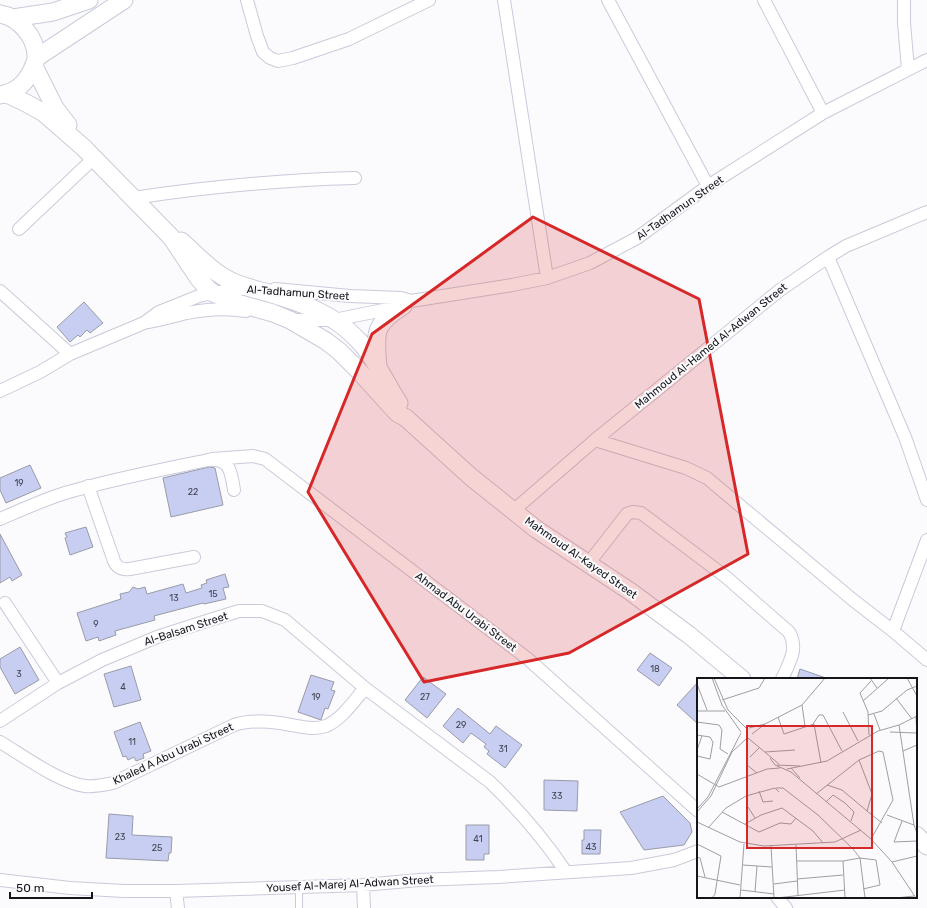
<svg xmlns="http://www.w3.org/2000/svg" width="927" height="908" viewBox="0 0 927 908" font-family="Rubik,sans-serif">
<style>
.building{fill:#c8cef1;stroke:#999ba9}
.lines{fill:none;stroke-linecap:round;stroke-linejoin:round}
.lane-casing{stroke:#c8cbda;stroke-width:8}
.street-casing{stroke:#c8cbda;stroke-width:14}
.secondary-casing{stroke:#c8cbda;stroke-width:19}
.lane{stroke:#fff;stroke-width:6}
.street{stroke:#fff;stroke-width:12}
.secondary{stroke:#fff;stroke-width:17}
.marked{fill:#d62828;fill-opacity:0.2;stroke:#d62828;stroke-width:3;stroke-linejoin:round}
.labels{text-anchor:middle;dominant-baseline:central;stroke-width:4;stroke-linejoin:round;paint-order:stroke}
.number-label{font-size:9px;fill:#414350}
.street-label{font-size:11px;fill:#14151a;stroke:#fbfbfe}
.inset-road{fill:none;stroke:#9f9fa3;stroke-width:1}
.view{fill:#d62828;fill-opacity:0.15;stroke:#d62828;stroke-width:2}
.inset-edge{fill:none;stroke:#14151a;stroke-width:2}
</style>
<rect width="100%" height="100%" fill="#fbfbfe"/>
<path class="building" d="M 84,302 L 103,323 L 90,333 L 87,330 L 80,337 L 78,335 L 70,342 L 57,327 Z
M 30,465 L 41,488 L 6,503 L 0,490 L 0,478 Z
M 209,467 L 215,468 L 223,505 L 171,517 L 163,478 Z
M 86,527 L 93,547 L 70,555 L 65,538 L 67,537 L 65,533 Z
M 0,534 L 22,575 L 12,581 L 10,577 L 0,583 Z
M 225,574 L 229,587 L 223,588 L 226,599 L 204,604 L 203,603 L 154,616 L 155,620 L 115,631 L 116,635 L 99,641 L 98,637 L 86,641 L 77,613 L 121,599 L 120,594 L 129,592 L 133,587 L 138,589 L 145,587 L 147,594 L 183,584 L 186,593 L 202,588 L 201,585 L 207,583 L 206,580 Z
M 20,647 L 39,680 L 15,694 L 0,667 L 0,659 Z
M 650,653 L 672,668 L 659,686 L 637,670 Z
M 131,666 L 141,700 L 114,707 L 104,674 Z
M 800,669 L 826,678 L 826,679 L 797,679 Z
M 311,675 L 334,682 L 331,690 L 335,691 L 328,709 L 325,708 L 321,720 L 298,712 Z
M 423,677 L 446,694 L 427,718 L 405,700 Z
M 698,682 L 698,724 L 677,705 Z
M 458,708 L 490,734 L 496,726 L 522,745 L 505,768 L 487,754 L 489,751 L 484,747 L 486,744 L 471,733 L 463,743 L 443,726 Z
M 140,722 L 151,751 L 143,754 L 144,758 L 136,761 L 134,757 L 128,760 L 126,756 L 123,757 L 114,732 Z
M 544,780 L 578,781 L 577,811 L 544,810 Z
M 663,796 L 690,823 L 692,832 L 684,845 L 644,850 L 620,812 Z
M 109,814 L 133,816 L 132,835 L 172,837 L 171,853 L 169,853 L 168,861 L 106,858 Z
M 466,825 L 489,825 L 489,854 L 484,854 L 484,860 L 466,860 Z
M 584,830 L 601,830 L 600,854 L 582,854 L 582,840 L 584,840 Z"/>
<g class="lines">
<defs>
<path id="lane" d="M 299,886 L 299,908"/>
<path id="street" d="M 247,0 L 257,36 L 263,52 L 270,58 L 278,61 L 293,58 L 349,39 L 429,0
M 504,0 L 547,278
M 608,0 L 708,186
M 764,0 L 823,113
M 904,0 L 904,23 L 908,69
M 133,198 C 207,187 281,180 355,178
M 19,229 L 94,158
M 828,257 L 905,437 L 927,500
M 275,289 L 350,296 L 401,298 L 411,301 L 512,285 L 547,278 L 590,263 L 637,238 L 708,186 L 823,113 L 927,60
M 0,291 L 70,354
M 291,320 L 334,320 L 398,307
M 148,322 C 161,320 174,316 187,313 C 207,309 226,308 246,311
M 0,391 L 40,372 L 70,354 L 144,323 L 159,312 L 199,296 L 213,293 L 246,288
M 595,440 L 686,468 L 707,478 L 853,600 L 893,631
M 212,459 L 253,456 L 265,459 L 528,659 L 698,811
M 88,486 L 114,561 C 117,568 122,570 130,569 L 194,557
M 514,510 L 595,440 L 780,290 L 828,257 L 846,246 L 927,212
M 0,519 C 21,510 43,500 65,493 C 112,479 160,470 208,460 C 230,458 231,471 234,490
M 927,540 L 893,631 L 927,660
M 588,564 L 627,514 L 633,512 L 641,513 L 726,577 L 789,632 C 799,649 789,663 782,679
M 5,603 L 58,683
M 0,721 L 58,683 L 102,660 L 157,637 L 213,619 L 239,611 L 262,611 L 285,620 L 365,688 L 490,782 C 518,809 544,839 566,872
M 0,742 C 22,755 60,783 85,786 C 95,787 104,785 113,783 L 234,725 C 249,720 264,721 280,723 C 294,725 312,731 326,726 C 342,719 354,701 365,688
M 0,880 L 70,888 L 124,891 L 176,891 L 363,885 L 419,880 L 498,877 L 631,868 L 674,860 L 698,851
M 363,885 L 364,908
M 176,891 L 178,908
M 777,897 L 786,908"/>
<path id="secondary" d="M 0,14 C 19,17 37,38 36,58 C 36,62 33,66 32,70 C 25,84 16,92 0,95
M 13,18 L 53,12 L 89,0
M 36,58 L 124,0
M 34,66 L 55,108 L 68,125
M 7,94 L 26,103 L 44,113 L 84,148 L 171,237 L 199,279 L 208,289 L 213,293 L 237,303 L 273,313 L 290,320 L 326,341 L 339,351 L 359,371 L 397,413 L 406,418 L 471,477 L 536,529 L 631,592 L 689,635 L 742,679
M 181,241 C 197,255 212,272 231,281 C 244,287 258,290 272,294 C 302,303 333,314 355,337 C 374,355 385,382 399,403
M 378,369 C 376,334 371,326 403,306
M 916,835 L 927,846"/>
</defs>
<use href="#lane" class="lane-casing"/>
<use href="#street" class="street-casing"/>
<use href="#secondary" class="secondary-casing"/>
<use href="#lane" class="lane"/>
<use href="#street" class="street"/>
<use href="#secondary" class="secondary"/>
</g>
<path class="marked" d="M 533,217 L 699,299 L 748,554 L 569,653 L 424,682 L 308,492 L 372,334 Z"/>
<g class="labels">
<g class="number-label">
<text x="19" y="483">19</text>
<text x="193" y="492">22</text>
<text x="213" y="594">15</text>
<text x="174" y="598">13</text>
<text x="96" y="624">9</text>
<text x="655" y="669">18</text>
<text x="19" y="674">3</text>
<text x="123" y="687">4</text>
<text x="316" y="697">19</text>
<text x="425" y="697">27</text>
<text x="461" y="725">29</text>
<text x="132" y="742">11</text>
<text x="503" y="749">31</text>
<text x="557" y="796">33</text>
<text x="120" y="837">23</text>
<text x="478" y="839">41</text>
<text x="591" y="847">43</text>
<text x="157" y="848">25</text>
</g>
<g class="street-label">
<text transform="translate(680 208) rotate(-35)">Al-Tadhamun Street</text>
<text transform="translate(298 293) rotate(4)">Al-Tadhamun Street</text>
<text transform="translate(711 346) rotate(-39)">Mahmoud Al-Hamed Al-Adwan Street</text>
<text transform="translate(581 558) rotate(35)">Mahmoud Al-Kayed Street</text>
<text transform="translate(466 612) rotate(37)">Ahmad Abu Urabi Street</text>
<text transform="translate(186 629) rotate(-18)">Al-Balsam Street</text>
<text transform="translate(173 754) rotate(-25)">Khaled A Abu Urabi Street</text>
<text transform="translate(350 884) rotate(-3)">Yousef Al-Marej Al-Adwan Street</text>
</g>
</g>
<g transform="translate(697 678)">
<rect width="220" height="220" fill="#fbfbfe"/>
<path class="inset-road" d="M 15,0 L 25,27 L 44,54M 17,0 L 31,32 L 49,50M 173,0 L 180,10M 210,0 L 220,18M 0,6 L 10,32M 199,20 L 215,41M 25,22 L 62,10 L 68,0M 166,23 L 192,0M 105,27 L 108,48M 0,33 L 28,33M 146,34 L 161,63M 177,36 L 183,52M 171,37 L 185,33 L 210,12 L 220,8M 219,38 L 220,59M 81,39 L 87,56 L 117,46 L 124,85M 0,44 L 22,47 L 25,52 L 23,71 L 31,76M 116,46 L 122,37 L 126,37 L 145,73M 52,50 L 68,46 L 105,27 L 128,0M 193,54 L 219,55M 55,56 L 68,46M 0,57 L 13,59 L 16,64 L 13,81 L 0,78M 172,57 L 171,34 L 163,15 L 174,3M 51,60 L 82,86M 0,72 L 5,58M 206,73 L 220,67M 68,74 L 98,72M 53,79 L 63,69M 73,80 L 78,87 L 94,94 L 174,161 L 195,184 L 219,220M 162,82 L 175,116 L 170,133 L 185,145M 50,87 L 60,95M 80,87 L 103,88M 94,90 L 103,100M 70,91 L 83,90M 90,91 L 130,83 L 181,53 L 202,47M 0,96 L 22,109 L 70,91M 130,107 L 145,112 L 170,133M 79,110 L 86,110 L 121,137 L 156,171 L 163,180 L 168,220M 62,113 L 66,124 L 76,123M 119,116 L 162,82 L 182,73 L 186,74 L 196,122 L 174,161M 129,124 L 136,117 L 148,125 L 157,134 L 154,143M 51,129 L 58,140M 0,131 L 11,119 L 44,55M 0,134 L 14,118 L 35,74 L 49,61M 25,134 L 62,154 L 83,145 L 94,146 L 99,140M 190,137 L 217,147 L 220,155M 205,143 L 197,164 L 220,163M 0,144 L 43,164 L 67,168 L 138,164 L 164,152M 48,146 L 64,137 L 85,130 L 116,153 L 126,165M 217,147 L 202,47 L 220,38M 11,150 L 29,130 L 49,118 L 78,110 L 82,114M 0,166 L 24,178 L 18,216 L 15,220M 99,167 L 101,217M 74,168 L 77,220M 0,179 L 3,180 L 8,199M 100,183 L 146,183M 195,184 L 220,178M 46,187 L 75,189M 0,198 L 43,207M 100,201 L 146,197M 77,206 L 100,203M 44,212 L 77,216M 58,214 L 60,188M 43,220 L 47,166M 80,220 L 148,212M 148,220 L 146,183 L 163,180 L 179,182 L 183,207 L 166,211M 199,220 L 217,218"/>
<path class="view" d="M 50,48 L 175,48 L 175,170 L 50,170 Z"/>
<rect width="220" height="220" class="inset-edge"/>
</g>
<path d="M10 892v6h82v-6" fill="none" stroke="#14151a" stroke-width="2"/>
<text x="16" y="892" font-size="12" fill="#14151a" stroke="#fbfbfe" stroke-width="3" paint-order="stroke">50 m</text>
</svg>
